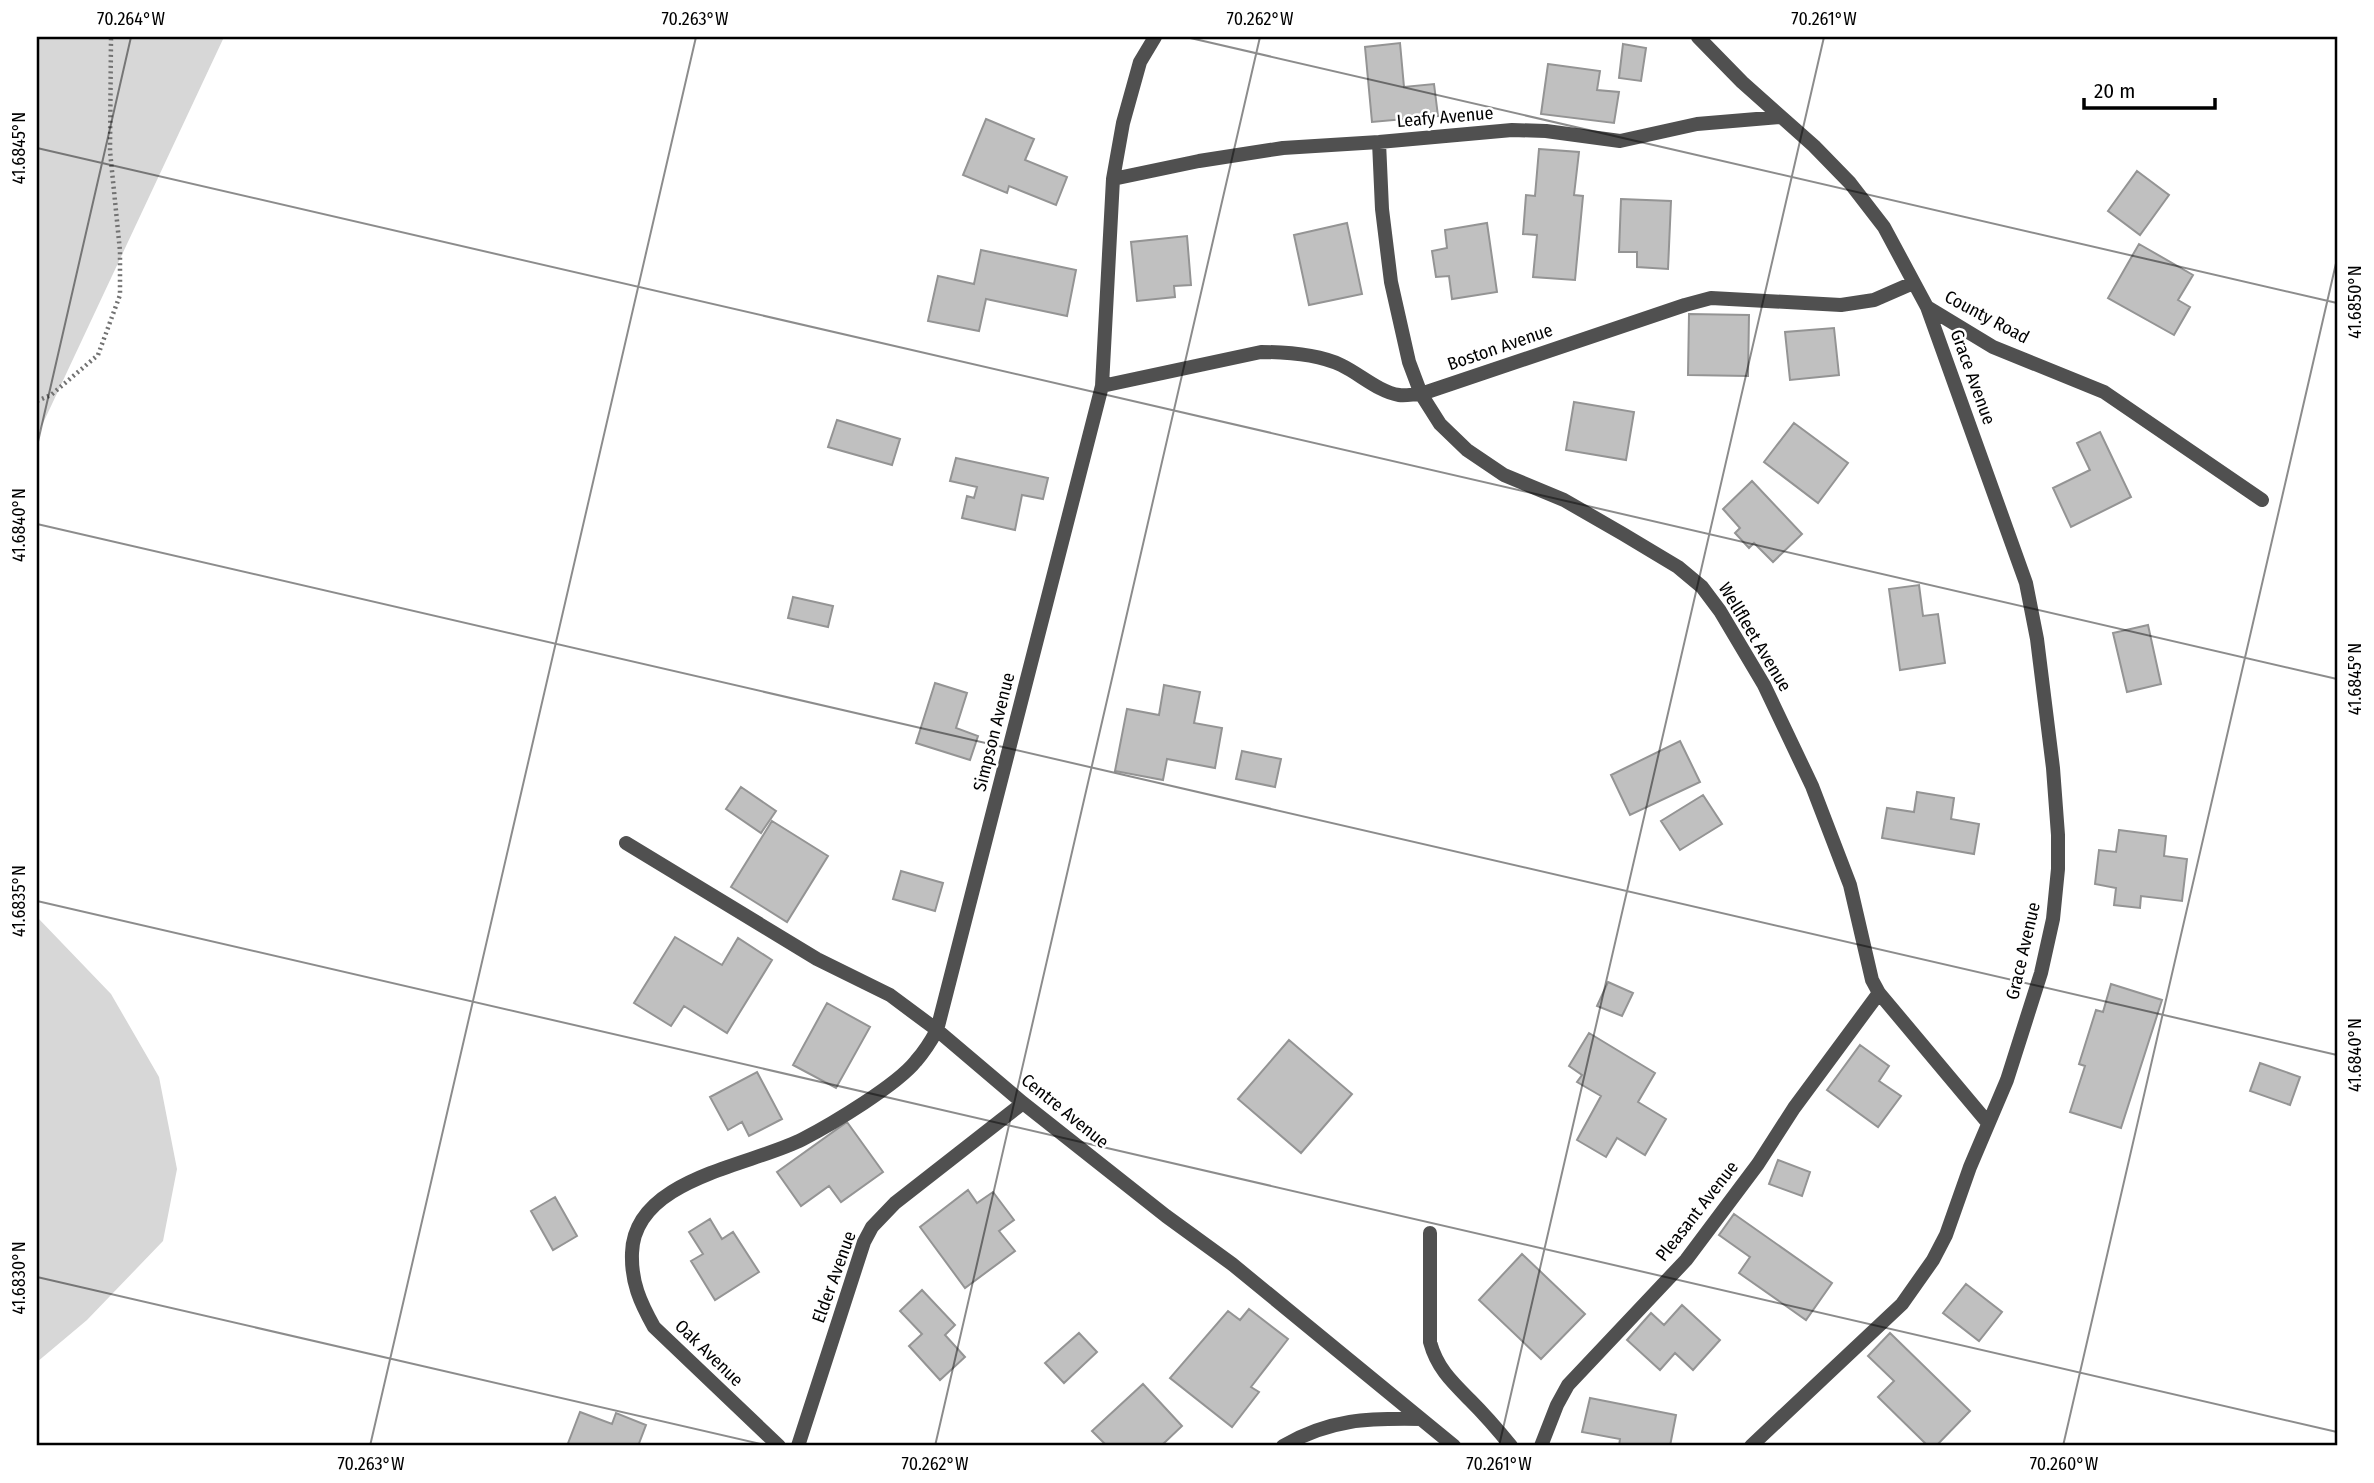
<svg xmlns="http://www.w3.org/2000/svg" width="2374" height="1483" viewBox="0 0 2374 1483" font-family="'Fira Sans Condensed',sans-serif">
<style>
.green{fill:#d7d7d7}
.building{fill:#c0c0c0;stroke:#949494;stroke-width:2}
.lines{fill:none;stroke-linecap:round;stroke-linejoin:round}
.path{stroke:#727272;stroke-width:4.5;stroke-dasharray:2 3.5;stroke-linecap:butt}
.street{stroke:#505050;stroke-width:14}
.ticks{fill:none;stroke:#000;stroke-width:2;stroke-opacity:0.45}
.labels{text-anchor:middle;dominant-baseline:central;stroke-width:5;stroke-linejoin:round;paint-order:stroke}
.street-label{font-size:18px;fill:#000;stroke:#fff}
.neatline{fill:none;stroke:#000;stroke-width:2.5}
.ticks-label{font-size:18px;text-anchor:middle;fill:#000}
</style>
<rect width="100%" height="100%" fill="#fff"/>
<path class="green" d="M 37,37 L 224,37 L 37,436 Z
M 37,917 L 111,994 L 159,1077 L 177,1169 L 163,1241 L 87,1320 L 37,1362 Z"/>
<path class="building" d="M 1400,43 L 1404,87 L 1434,84 L 1438,116 L 1372,122 L 1365,47 Z
M 1623,44 L 1646,48 L 1641,81 L 1619,78 Z
M 1548,64 L 1600,71 L 1597,90 L 1619,92 L 1614,123 L 1541,114 Z
M 986,119 L 1034,139 L 1025,160 L 1067,177 L 1056,205 L 1009,186 L 1007,193 L 963,175 Z
M 1539,149 L 1579,152 L 1574,195 L 1583,196 L 1575,280 L 1533,277 L 1537,235 L 1523,234 L 1526,195 L 1535,196 Z
M 2137,171 L 2169,195 L 2140,235 L 2108,211 Z
M 1621,199 L 1671,201 L 1668,269 L 1637,267 L 1637,252 L 1619,252 Z
M 1347,223 L 1362,294 L 1309,305 L 1294,235 Z
M 1487,223 L 1497,292 L 1452,299 L 1449,276 L 1436,277 L 1432,251 L 1447,248 L 1445,230 Z
M 1187,236 L 1191,285 L 1174,286 L 1175,297 L 1137,301 L 1131,242 Z
M 2139,244 L 2193,275 L 2178,300 L 2190,307 L 2174,335 L 2108,298 Z
M 981,250 L 1076,270 L 1067,316 L 986,299 L 979,331 L 928,321 L 938,276 L 974,284 Z
M 1689,314 L 1749,315 L 1748,376 L 1688,375 Z
M 1834,328 L 1839,375 L 1790,380 L 1785,332 Z
M 1574,402 L 1634,412 L 1626,460 L 1566,450 Z
M 837,420 L 900,439 L 892,465 L 828,447 Z
M 1794,423 L 1848,463 L 1818,503 L 1764,462 Z
M 2100,432 L 2131,497 L 2071,527 L 2053,488 L 2090,470 L 2077,443 Z
M 956,458 L 1048,478 L 1043,499 L 1022,495 L 1015,530 L 962,518 L 967,496 L 974,498 L 977,487 L 950,481 Z
M 1752,481 L 1802,534 L 1773,562 L 1754,543 L 1749,548 L 1735,533 L 1740,528 L 1723,509 Z
M 1919,585 L 1923,616 L 1938,614 L 1945,663 L 1900,670 L 1889,589 Z
M 793,597 L 833,606 L 828,627 L 788,618 Z
M 2148,625 L 2161,684 L 2127,692 L 2113,633 Z
M 935,683 L 967,693 L 956,728 L 978,736 L 970,760 L 916,743 Z
M 1164,685 L 1200,692 L 1194,723 L 1222,728 L 1215,768 L 1167,759 L 1163,780 L 1115,771 L 1127,709 L 1159,715 Z
M 1680,741 L 1700,782 L 1630,815 L 1611,775 Z
M 1242,751 L 1281,759 L 1275,787 L 1236,779 Z
M 741,787 L 776,811 L 761,833 L 726,809 Z
M 1917,792 L 1954,798 L 1951,819 L 1979,824 L 1974,854 L 1882,838 L 1887,808 L 1914,812 Z
M 1703,795 L 1722,824 L 1680,850 L 1661,821 Z
M 772,821 L 828,856 L 787,922 L 731,887 Z
M 2119,830 L 2166,836 L 2164,856 L 2187,859 L 2182,901 L 2141,896 L 2140,908 L 2114,905 L 2116,888 L 2095,884 L 2099,850 L 2116,852 Z
M 901,871 L 943,883 L 935,911 L 893,899 Z
M 675,937 L 722,965 L 738,938 L 772,960 L 727,1033 L 684,1006 L 671,1026 L 634,1003 Z
M 1608,982 L 1633,993 L 1622,1016 L 1597,1006 Z
M 2111,984 L 2162,1000 L 2121,1128 L 2070,1112 L 2085,1066 L 2079,1064 L 2096,1010 L 2103,1012 Z
M 827,1003 L 870,1027 L 836,1088 L 793,1065 Z
M 1589,1033 L 1655,1073 L 1638,1102 L 1666,1119 L 1645,1155 L 1617,1138 L 1606,1157 L 1577,1140 L 1601,1096 L 1577,1082 L 1582,1075 L 1569,1066 Z
M 1289,1040 L 1352,1094 L 1301,1153 L 1238,1099 Z
M 1860,1045 L 1889,1066 L 1879,1081 L 1901,1096 L 1878,1127 L 1827,1090 Z
M 2260,1063 L 2300,1077 L 2290,1105 L 2250,1091 Z
M 757,1072 L 782,1119 L 749,1136 L 742,1122 L 728,1130 L 710,1097 Z
M 847,1122 L 883,1172 L 841,1202 L 829,1186 L 801,1206 L 777,1172 Z
M 1778,1160 L 1810,1172 L 1802,1196 L 1769,1184 Z
M 968,1190 L 977,1203 L 993,1192 L 1014,1220 L 999,1231 L 1015,1251 L 965,1288 L 920,1227 Z
M 555,1197 L 577,1236 L 553,1250 L 531,1211 Z
M 1734,1214 L 1832,1283 L 1806,1320 L 1739,1273 L 1750,1257 L 1719,1235 Z
M 710,1219 L 722,1239 L 733,1232 L 759,1272 L 715,1300 L 691,1261 L 703,1254 L 689,1232 Z
M 1522,1254 L 1585,1314 L 1541,1359 L 1479,1300 Z
M 1966,1284 L 2002,1312 L 1979,1341 L 1943,1313 Z
M 922,1290 L 955,1325 L 945,1335 L 965,1357 L 940,1380 L 909,1346 L 922,1334 L 900,1311 Z
M 1682,1305 L 1720,1340 L 1693,1370 L 1675,1353 L 1660,1370 L 1627,1340 L 1651,1313 L 1664,1325 Z
M 1249,1309 L 1288,1339 L 1251,1387 L 1259,1392 L 1232,1427 L 1170,1378 L 1228,1311 L 1240,1320 Z
M 1079,1333 L 1097,1352 L 1064,1383 L 1045,1363 Z
M 1890,1333 L 1970,1411 L 1936,1446 L 1928,1446 L 1878,1397 L 1894,1381 L 1868,1356 Z
M 1143,1384 L 1182,1426 L 1161,1446 L 1107,1446 L 1092,1431 Z
M 1590,1398 L 1676,1415 L 1670,1446 L 1619,1446 L 1620,1439 L 1582,1432 Z
M 580,1412 L 612,1424 L 616,1413 L 646,1425 L 638,1446 L 567,1446 Z"/>
<g class="lines">
<path class="path" d="M 37,401 L 51,395 L 98,355 L 120,295 L 120,251 L 110,151 L 111,37"/>
<path class="street" d="M 1698,37 L 1742,82 L 1814,146 L 1850,183 L 1884,227 L 1927,307 L 1993,347 L 2104,392 L 2262,500
M 1379,142 L 1382,209 L 1391,282 L 1409,362 L 1421,394 L 1440,424 L 1467,450 L 1504,475 L 1564,500 L 1623,534 L 1678,567 L 1702,587 L 1720,611 L 1764,685 L 1812,786 L 1850,885 L 1872,980 L 1879,993 L 1988,1123
M 1113,179 L 1199,161 L 1283,148 L 1379,142 L 1512,130 L 1546,131 L 1620,141 L 1697,124 L 1781,117
M 1102,386 L 1261,352 C 1288,352 1317,354 1341,365 C 1360,374 1379,392 1399,395 C 1406,396 1414,394 1421,394 L 1685,305 L 1711,298 L 1841,305 L 1874,300 L 1913,283
M 626,843 L 817,959 L 890,995 L 937,1030 L 1023,1103 L 1166,1216 L 1232,1264 L 1454,1446
M 1430,1233 L 1430,1342 C 1437,1368 1452,1382 1470,1400 C 1485,1415 1498,1430 1511,1446
M 779,1446 L 654,1327 C 640,1302 631,1282 632,1253 C 634,1178 751,1166 803,1139 C 832,1124 897,1085 916,1061 C 924,1052 931,1041 937,1030 L 1102,386 L 1113,179 L 1123,123 L 1140,62 L 1155,37
M 798,1446 L 864,1242 L 872,1227 L 895,1203 L 1023,1103
M 1283,1446 C 1330,1419 1368,1418 1421,1419
M 1541,1446 L 1557,1405 L 1568,1385 L 1686,1260 L 1758,1164 L 1794,1108 L 1879,993
M 1751,1446 L 1902,1304 L 1933,1260 L 1946,1235 L 1970,1167 L 2007,1080 L 2041,973 L 2053,919 L 2058,869 L 2058,835 L 2053,768 L 2037,639 L 2026,583 L 1927,307"/>
</g>
<path class="ticks" d="M 1186,37 L 2337,303M 37,148 L 2337,679M 37,446 L 131,37M 37,524 L 2337,1055M 37,901 L 2337,1432M 37,1277 L 769,1446M 370,1446 L 696,37M 935,1446 L 1260,37M 1499,1446 L 1824,37M 2063,1446 L 2337,259"/>
<g class="labels">
<g class="street-label">
<text transform="translate(1445 117) rotate(-5)">Leafy Avenue</text>
<text transform="translate(1987 317) rotate(28)">County Road</text>
<text transform="translate(1500 347) rotate(-19)">Boston Avenue</text>
<text transform="translate(1973 377) rotate(70)">Grace Avenue</text>
<text transform="translate(1755 637) rotate(59)">Wellfleet Avenue</text>
<text transform="translate(994 732) rotate(-76)">Simpson Avenue</text>
<text transform="translate(2023 951) rotate(-77)">Grace Avenue</text>
<text transform="translate(1065 1111) rotate(39)">Centre Avenue</text>
<text transform="translate(1697 1211) rotate(-52)">Pleasant Avenue</text>
<text transform="translate(834 1277) rotate(-70)">Elder Avenue</text>
<text transform="translate(709 1353) rotate(44)">Oak Avenue</text>
</g>
</g>
<rect width="2374" height="1483" fill="none" stroke="#ffffff" stroke-width="77"/>
<path d="M2084 98v10h131v-10" fill="none" stroke="#000000" stroke-width="3.5"/>
<text x="2094" y="98" font-size="21" fill="#000000" stroke="#ffffff" stroke-width="5" paint-order="stroke">20 m</text>
<rect x="38" y="38" width="2298" height="1406" class="neatline"/>
<g class="ticks-label">
<text x="131" y="25">70.264°W</text>
<text x="695" y="25">70.263°W</text>
<text x="1260" y="25">70.262°W</text>
<text x="1824" y="25">70.261°W</text>
<text transform="translate(19 148) rotate(-90)" y="6">41.6845°N</text>
<text transform="translate(2355 302) rotate(-90)" y="6">41.6850°N</text>
<text transform="translate(19 525) rotate(-90)" y="6">41.6840°N</text>
<text transform="translate(2355 679) rotate(-90)" y="6">41.6845°N</text>
<text transform="translate(19 901) rotate(-90)" y="6">41.6835°N</text>
<text transform="translate(2355 1055) rotate(-90)" y="6">41.6840°N</text>
<text transform="translate(19 1278) rotate(-90)" y="6">41.6830°N</text>
<text x="371" y="1470">70.263°W</text>
<text x="935" y="1470">70.262°W</text>
<text x="1499" y="1470">70.261°W</text>
<text x="2064" y="1470">70.260°W</text>
</g>
</svg>
